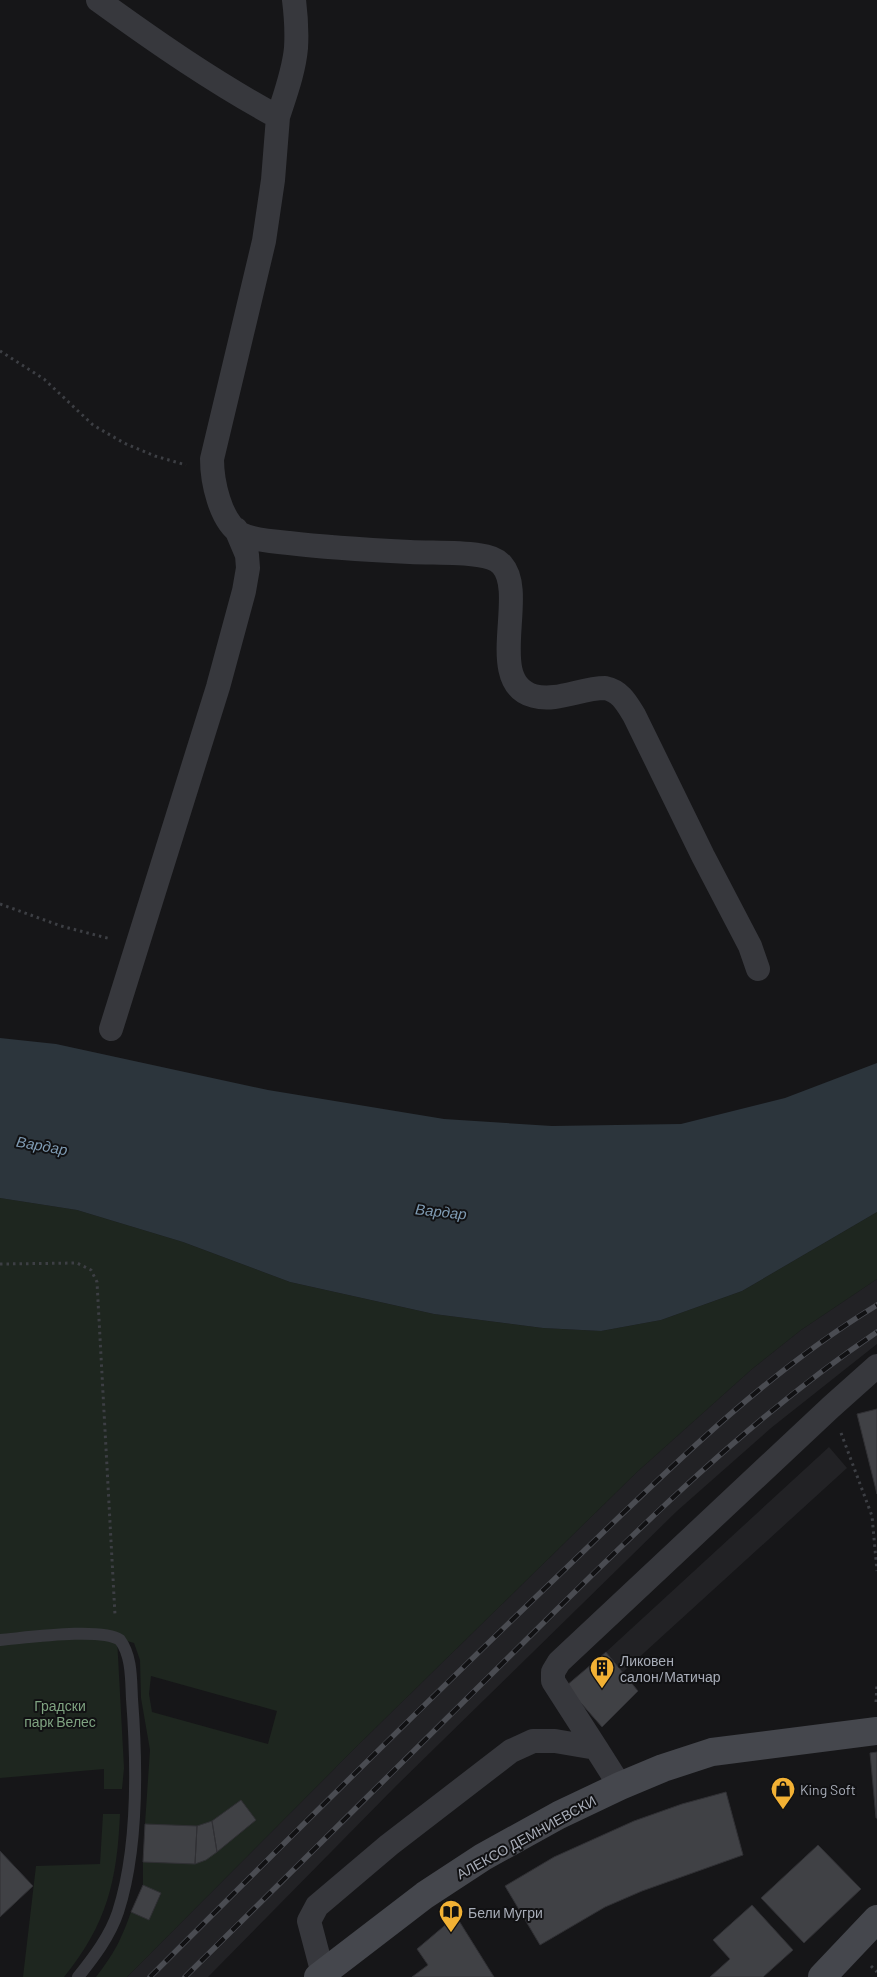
<svg xmlns="http://www.w3.org/2000/svg" width="877" height="1977" viewBox="0 0 877 1977" font-family="Barlow,sans-serif">
<style>
.built{fill:#222225}
.green{fill:#1e261f;fill-rule:evenodd}
.water{fill:#2c353c}
.building{fill:#404145;stroke:#303034}
.lines{fill:none;stroke-linecap:round;stroke-linejoin:round}
.path{stroke:#3d3f44;stroke-width:3;stroke-dasharray:2.5 4;stroke-linecap:butt}
.service{stroke:#37383d;stroke-width:12}
.minor{stroke:#37383d;stroke-width:24}
.secondary{stroke:#45474d;stroke-width:28}
.rail-casing{stroke:#4a4c52;stroke-width:5.5}
.rail{stroke:#111113;stroke-width:4;stroke-dasharray:11;stroke-linecap:butt}
.labels{text-anchor:middle;dominant-baseline:central;stroke-width:4;stroke-linejoin:round;paint-order:stroke}
.poi-label{font-size:14px;fill:#a8adb8;stroke:#111113;text-anchor:start}
.park-label{font-size:14px;fill:#7fa381;stroke:#111113}
.street-label{font-size:14px;fill:#a8adb8;stroke:#111113}
.water-label{font-size:15px;font-style:italic;fill:#7f9bb3;stroke:#111113}
</style>
<rect width="100%" height="100%" fill="#161618"/>
<path class="built" d="M 877,1279 L 877,1344 L 771,1428 L 677,1511 L 396,1786 L 208,1977 L 127,1977 L 359,1744 L 637,1472 L 752,1369 L 801,1330 Z
M 829,1447 L 847,1468 L 623,1672 L 606,1652 Z"/>
<path class="green" d="M 0,1198 L 77,1210 L 183,1242 L 290,1282 L 434,1314 L 543,1328 L 601,1331 L 661,1320 L 742,1291 L 877,1212 L 877,1279 L 801,1330 L 752,1369 L 637,1472 L 359,1744 L 127,1977 L 96,1977 C 114,1954 121,1940 131,1912 L 149,1920 L 161,1894 L 143,1885 L 143,1862 L 195,1864 L 217,1852 L 256,1820 L 241,1800 L 212,1821 L 197,1826 L 145,1824 L 150,1750 L 141,1698 L 140,1660 L 134,1643 L 117,1638 L 124,1768 L 122,1789 L 104,1789 L 104,1769 L 0,1778 ZM 151,1676 L 277,1711 L 268,1744 L 152,1712 L 149,1694 Z
M 103,1814 L 120,1814 C 117,1881 107,1924 64,1977 L 23,1977 L 36,1866 L 100,1864 Z"/>
<path class="water" d="M 0,1038 L 56,1044 L 268,1090 L 444,1119 L 552,1126 L 681,1124 L 785,1098 L 877,1063 L 877,1212 L 742,1291 L 661,1320 L 601,1331 L 543,1328 L 434,1314 L 290,1282 L 183,1242 L 77,1210 L 0,1198 Z"/>
<path class="building" d="M 877,1409 L 877,1494 L 857,1414 Z
M 606,1652 L 638,1691 L 602,1727 L 566,1686 Z
M 877,1752 L 877,1818 L 876,1818 L 870,1753 Z
M 726,1792 L 743,1855 L 642,1891 L 605,1907 L 540,1945 L 505,1886 L 554,1857 L 634,1821 L 682,1804 Z
M 241,1800 L 256,1820 L 217,1852 L 212,1821 Z
M 212,1821 L 217,1852 L 206,1860 L 195,1864 L 197,1826 Z
M 145,1824 L 197,1826 L 195,1864 L 143,1862 Z
M 818,1845 L 861,1889 L 804,1943 L 761,1898 Z
M 0,1851 L 33,1886 L 0,1917 Z
M 143,1885 L 161,1893 L 149,1920 L 131,1912 Z
M 752,1905 L 793,1950 L 763,1977 L 710,1977 L 730,1959 L 713,1940 Z
M 456,1916 L 494,1977 L 412,1977 L 428,1965 L 417,1949 Z"/>
<g class="lines">
<path class="path" d="M 0,351 L 44,379 L 93,425 L 124,443 L 155,456 L 186,465
M 0,904 L 61,926 L 111,939
M 0,1264 L 77,1263 L 91,1270 L 97,1282 L 115,1615
M 841,1433 L 872,1516 L 877,1571
M 876,1702 L 877,1683
M 871,1966 L 877,1972"/>
<path class="service" d="M 0,1640 C 25,1638 101,1627 120,1640 C 132,1656 131,1680 132,1699 C 137,1764 138,1850 118,1912 C 110,1936 94,1957 78,1977"/>
<path class="minor" d="M 98,0 C 156,42 215,83 278,117 C 285,95 294,71 296,48 C 297,32 296,16 294,0
M 278,117 L 273,180 L 264,241 L 212,459 C 212,481 220,521 241,534 C 252,540 277,542 289,543 C 330,548 370,550 410,552 C 433,553 456,552 478,555 C 487,556 496,558 502,565 C 528,594 484,683 534,696 C 557,702 581,688 605,688 C 620,691 626,702 634,715 L 703,856 L 750,946 L 758,969
M 111,1029 L 218,687 L 244,591 L 248,568 L 247,555 L 236,529
M 596,1748 L 553,1681 L 553,1672 L 559,1662 L 831,1407 L 877,1366
M 323,1974 L 309,1921 L 317,1906 L 389,1845 L 511,1751 L 533,1741 L 555,1741 L 596,1748 L 620,1786"/>
<path class="secondary" d="M 318,1977 L 425,1895 L 483,1857 L 559,1815 L 620,1786 L 663,1768 L 712,1752 L 877,1731
M 822,1977 L 877,1919"/>
<defs>
<path id="rail" d="M 150,1977 C 286,1841 423,1705 562,1572 C 661,1477 759,1377 877,1305
M 185,1977 C 298,1865 411,1754 524,1642 C 635,1532 747,1420 877,1332"/>
</defs>
<use href="#rail" class="rail-casing"/>
<use href="#rail" class="rail"/>
</g>
<defs>
<symbol id="building-pin" viewBox="-11 -11 22 30"><path d="M0 17L-7.5 6A9.5 9.5 0 1 1 7.5 6Z" fill="#f2b134" stroke="#111113"/><path d="M-4-6H4V6H1V3H-1V6H-4ZM-2.5-4.3h1.7v1.8h-1.7ZM.8-4.3h1.7v1.8H.8ZM-2.5-1h1.7V.8h-1.7ZM.8-1h1.7V.8H.8Z" fill="#111"/></symbol>
<symbol id="shop-pin" viewBox="-11 -11 22 30"><path d="M0 17L-7.5 6A9.5 9.5 0 1 1 7.5 6Z" fill="#f2b134" stroke="#111113"/><path d="M-5-2.5h2.3a2.7 3.5 0 0 1 5.4 0H5L5.5 6h-11ZM-1.5-2.5h3a1.5 2.3 0 0 0-3 0Z" fill="#111"/></symbol>
<symbol id="library-pin" viewBox="-11 -11 22 30"><path d="M0 17L-7.5 6A9.5 9.5 0 1 1 7.5 6Z" fill="#f2b134" stroke="#111113"/><path d="M-6-4Q-3-5.5-.7-3.5V5Q-3 3-6 4ZM6-4Q3-5.5 .7-3.5V5Q3 3 6 4Z" fill="#111"/></symbol>
</defs>
<g fill-rule="evenodd">
<use href="#building-pin" x="588" y="1654" width="28" height="38"/>
<use href="#shop-pin" x="769" y="1775" width="28" height="38"/>
<use href="#library-pin" x="437" y="1898" width="28" height="38"/>
</g>
<g class="labels">
<g class="poi-label">
<text x="620" y="1660">Ликовен<tspan x="620" dy="16">салон/Матичар</tspan></text>
<text x="800" y="1789">King Soft</text>
<text x="468" y="1912">Бели Мугри</text>
</g>
<g class="park-label">
<text x="60" y="1705">Градски<tspan x="60" dy="16">парк Велес</tspan></text>
</g>
<g class="street-label">
<text transform="translate(526 1837) rotate(-29)">АЛЕКСО ДЕМНИЕВСКИ</text>
</g>
<g class="water-label">
<text transform="translate(42 1145) rotate(10)">Вардар</text>
<text transform="translate(441 1211) rotate(6)">Вардар</text>
</g>
</g>
</svg>
